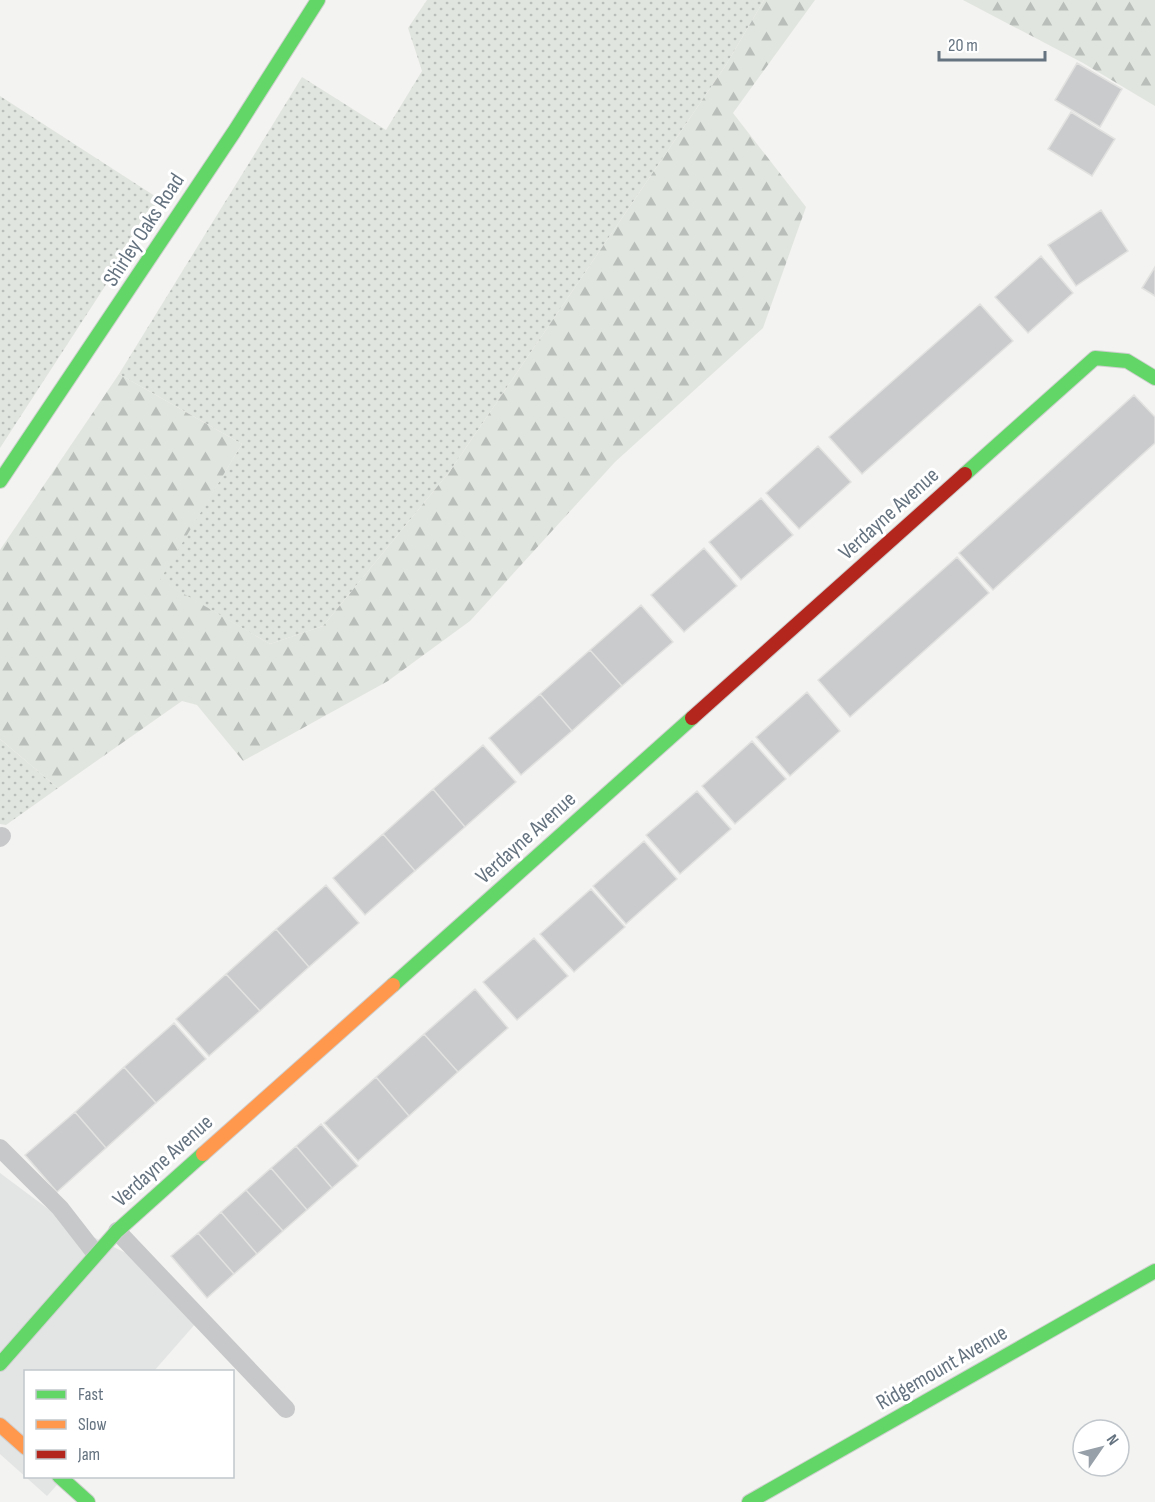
<svg xmlns="http://www.w3.org/2000/svg" width="1155" height="1502" viewBox="0 0 1155 1502" font-family="'Sofia Sans Condensed',sans-serif">
<style>
.built{fill:#e3e5e4}
.grass{fill:url(#grass-dots)}
.forest{fill:url(#forest-firs)}
.building{fill:#cacbcc;stroke:#e2e2e1;stroke-width:1.5}
.lines{fill:none;stroke-linecap:round;stroke-linejoin:round}
.fast-casing{stroke:#cfcfcf;stroke-width:16}
.slow-casing{stroke:#cfcfcf;stroke-width:16}
.jam-casing{stroke:#cfcfcf;stroke-width:16}
.lane{stroke:#c7c8c9;stroke-width:18}
.fast{stroke:#63d668;stroke-width:14}
.slow{stroke:#ff974d;stroke-width:14}
.jam{stroke:#b3261e;stroke-width:14}
.labels{text-anchor:middle;dominant-baseline:central;stroke-width:6;stroke-linejoin:round;paint-order:stroke}
.street-label{font-size:22px;fill:#657380;stroke:#fff}
</style>
<defs>
<pattern id="grass-dots" width="8" height="8" patternUnits="userSpaceOnUse" patternTransform="scale(1.5)"><rect width="8" height="8" fill="#e1e5df"/><path d="M2 2h.1M6 6h.1" fill="none" stroke="#babeba" stroke-width="1.8" stroke-linecap="round"/></pattern>
<pattern id="forest-firs" width="22" height="20" patternUnits="userSpaceOnUse" patternTransform="scale(1.5)"><rect width="22" height="20" fill="#e1e5df"/><path d="M5 1l3.5 6h-7zM16 11l3.5 6h-7z" fill="#babeba"/></pattern>
</defs>
<rect width="100%" height="100%" fill="#f3f3f1"/>
<path class="built" d="M 0,1173 L 71,1226 L 134,1257 L 196,1323 L 154,1371 L 26,1372 L 26,1476 L 64,1477 L 47,1496 L 0,1454 Z"/>
<path class="grass" d="M 427,0 L 764,0 L 726,65 L 450,471 L 323,626 L 270,644 L 159,580 L 242,444 L 119,374 L 302,77 L 386,130 L 422,71 L 408,28 Z
M 0,96 L 161,200 L 0,448 Z
M 0,739 L 58,788 L 6,825 L 0,824 Z"/>
<path class="forest" d="M 764,0 L 815,0 L 733,113 L 806,207 L 763,328 L 615,462 L 470,621 L 388,681 L 243,761 L 197,705 L 182,701 L 58,788 L 0,739 L 0,550 L 119,374 L 242,444 L 160,580 L 270,644 L 323,626 L 450,471 L 726,65 Z
M 963,0 L 1155,0 L 1155,106 L 1083,63 Z"/>
<path class="building" d="M 1077,63 L 1122,89 L 1100,127 L 1055,100 Z
M 1071,112 L 1115,139 L 1092,176 L 1048,149 Z
M 1101,210 L 1128,251 L 1076,286 L 1048,245 Z
M 1041,256 L 1073,293 L 1028,333 L 995,297 Z
M 1155,267 L 1155,296 L 1142,288 Z
M 980,304 L 1013,341 L 862,474 L 829,437 Z
M 1134,395 L 1155,417 L 1155,443 L 993,590 L 959,553 Z
M 818,446 L 851,482 L 799,529 L 766,493 Z
M 761,498 L 793,535 L 741,580 L 709,542 Z
M 704,548 L 737,586 L 684,632 L 651,595 Z
M 957,557 L 989,593 L 850,717 L 818,680 Z
M 641,605 L 673,642 L 622,686 L 590,650 Z
M 590,650 L 622,686 L 572,731 L 540,694 Z
M 807,692 L 840,731 L 790,776 L 756,737 Z
M 540,694 L 572,731 L 521,775 L 489,738 Z
M 752,741 L 786,779 L 735,824 L 702,786 Z
M 483,745 L 516,782 L 465,827 L 433,789 Z
M 433,789 L 465,827 L 415,871 L 383,834 Z
M 697,791 L 731,829 L 680,874 L 646,835 Z
M 383,834 L 415,871 L 365,915 L 333,878 Z
M 644,841 L 677,879 L 626,924 L 593,886 Z
M 326,885 L 359,923 L 309,967 L 276,929 Z
M 591,889 L 625,927 L 574,972 L 540,934 Z
M 276,929 L 309,967 L 260,1011 L 226,974 Z
M 534,938 L 568,976 L 517,1020 L 483,982 Z
M 226,974 L 260,1011 L 209,1056 L 176,1019 Z
M 475,989 L 508,1028 L 458,1072 L 424,1034 Z
M 174,1023 L 206,1059 L 156,1103 L 124,1067 Z
M 424,1034 L 458,1072 L 409,1116 L 376,1077 Z
M 124,1067 L 156,1103 L 106,1148 L 75,1112 Z
M 376,1077 L 409,1116 L 358,1161 L 324,1123 Z
M 75,1112 L 106,1148 L 57,1192 L 25,1155 Z
M 321,1124 L 358,1166 L 332,1188 L 296,1146 Z
M 296,1146 L 332,1188 L 307,1210 L 271,1168 Z
M 271,1168 L 307,1210 L 283,1231 L 246,1190 Z
M 246,1190 L 283,1231 L 257,1254 L 221,1212 Z
M 221,1212 L 257,1254 L 234,1274 L 198,1233 Z
M 198,1233 L 234,1274 L 207,1298 L 171,1256 Z"/>
<g class="lines">
<defs>
<path id="fast" d="M 965,474 L 1095,358 L 1127,361 L 1155,378
M 0,481 L 234,132 L 318,0
M 393,985 L 692,718
M 0,1364 L 117,1231 L 203,1154
M 59,1476 L 88,1502
M 749,1502 L 1155,1271"/>
<path id="slow" d="M 203,1154 L 393,985
M 0,1425 L 26,1448"/>
<path id="jam" d="M 692,718 L 965,474"/>
</defs>
<use href="#fast" class="fast-casing"/>
<use href="#slow" class="slow-casing"/>
<use href="#jam" class="jam-casing"/>
<path class="lane" d="M 0,838 L 2,836
M 0,1148 L 60,1208 L 95,1253
M 117,1231 L 286,1409"/>
<use href="#fast" class="fast"/>
<use href="#slow" class="slow"/>
<use href="#jam" class="jam"/>
</g>
<g class="labels">
<g class="street-label">
<text transform="translate(144 230) rotate(-57)">Shirley Oaks Road</text>
<text transform="translate(889 514) rotate(-42)">Verdayne Avenue</text>
<text transform="translate(526 838) rotate(-42)">Verdayne Avenue</text>
<text transform="translate(163 1161) rotate(-42)">Verdayne Avenue</text>
<text transform="translate(942 1368) rotate(-30)">Ridgemount Avenue</text>
</g>
</g>
<rect x="24" y="1370" width="210" height="108" fill="#ffffff" stroke="#c1c7cc" stroke-width="1.5"/>
<rect x="36" y="1390" width="30" height="9" fill="#63d668" stroke="#c1c7cc" stroke-width="1.5"/>
<text x="78" y="1400" font-size="18" fill="#657380">Fast</text>
<rect x="36" y="1420" width="30" height="9" fill="#ff974d" stroke="#c1c7cc" stroke-width="1.5"/>
<text x="78" y="1430" font-size="18" fill="#657380">Slow</text>
<rect x="36" y="1450" width="30" height="9" fill="#b3261e" stroke="#c1c7cc" stroke-width="1.5"/>
<text x="78" y="1460" font-size="18" fill="#657380">Jam</text>
<g transform="translate(1101 1448) rotate(55)"><circle r="28" fill="#ffffff" stroke="#c1c7cc" stroke-width="1.5"/>
<path d="M0-4.5L10 22L0 15L-10 22Z" fill="#97a0a8"/>
<text y="-9" font-size="16" font-weight="bold" text-anchor="middle" fill="#657380">N</text>
</g>
<path d="M939 51v9h106v-9" fill="none" stroke="#657380" stroke-width="3"/>
<text x="948" y="51" font-size="18" fill="#657380" stroke="#ffffff" stroke-width="4.5" paint-order="stroke">20 m</text>
</svg>
